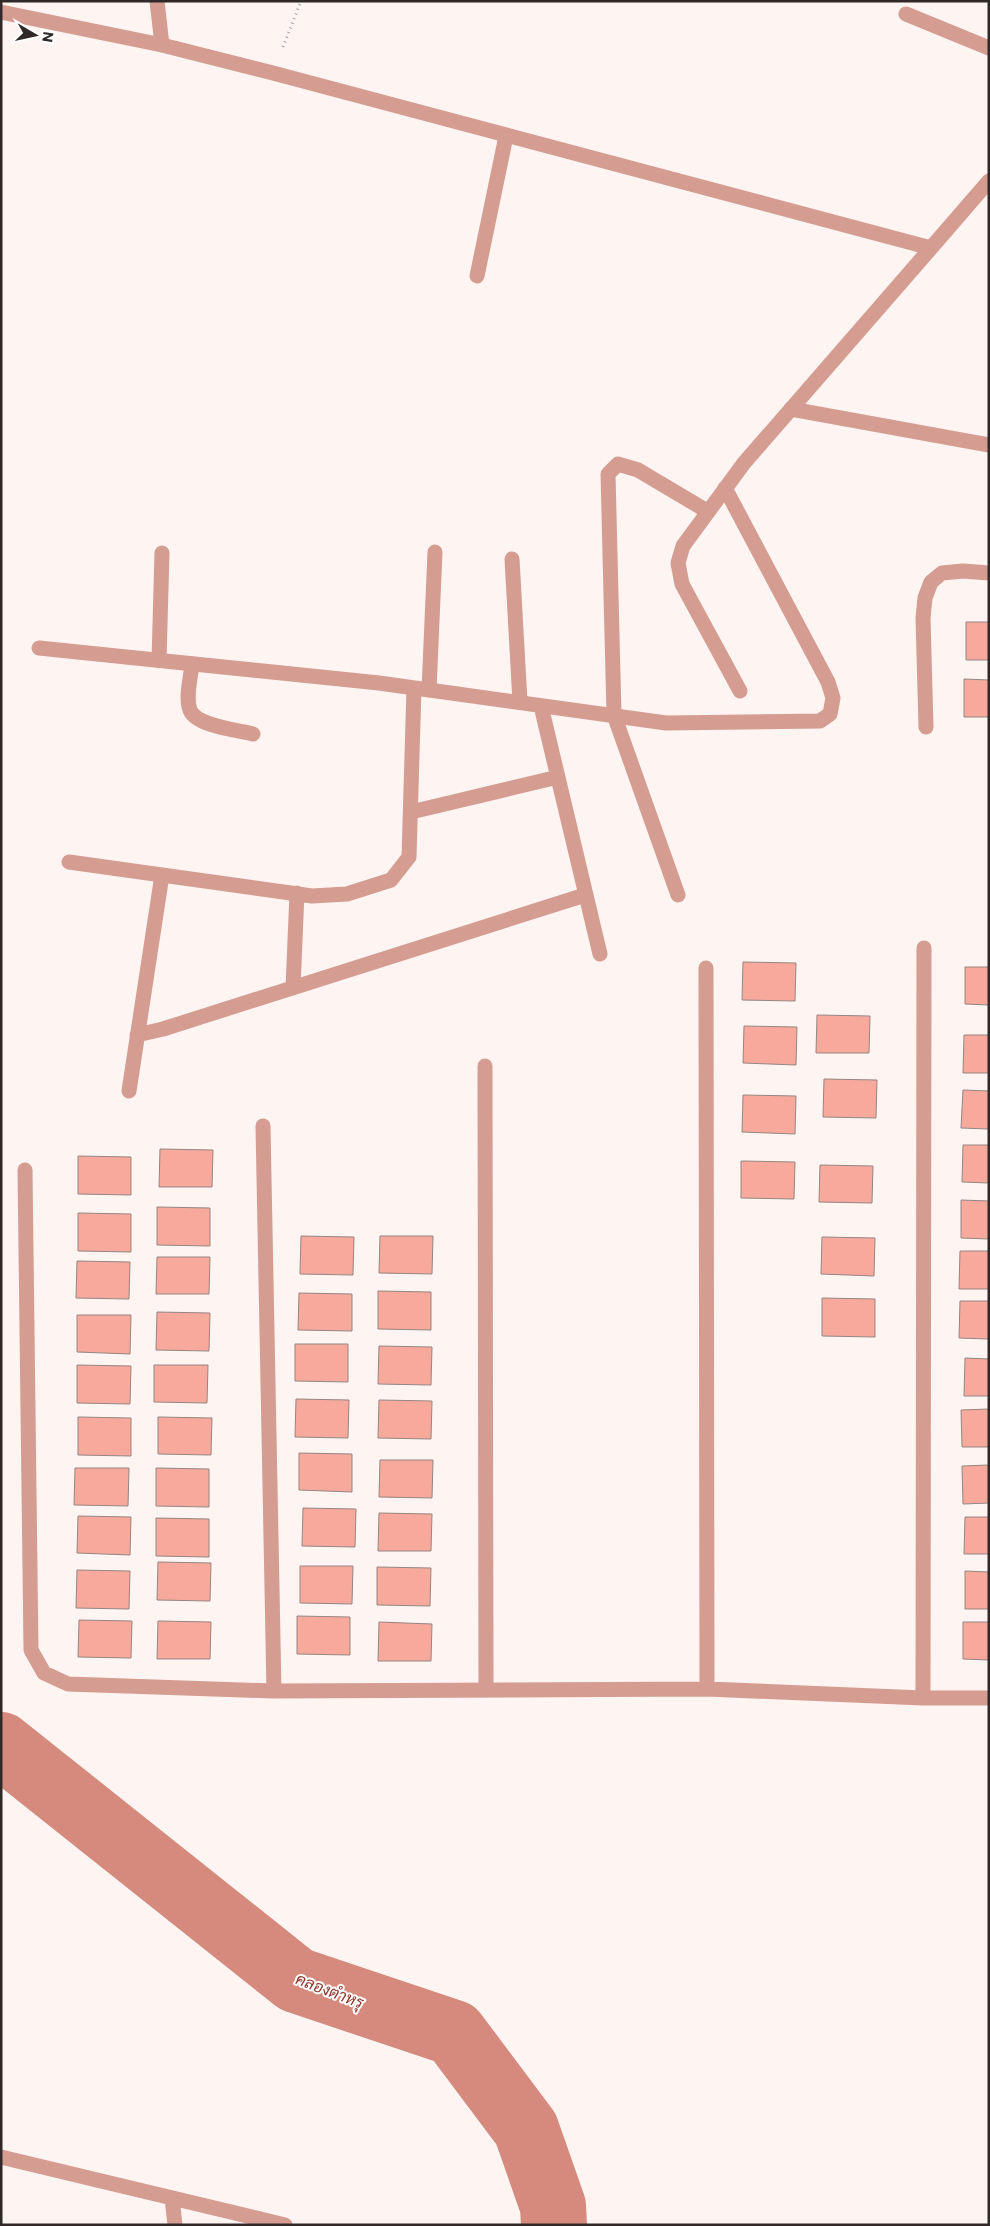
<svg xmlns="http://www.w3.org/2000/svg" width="990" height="2226" viewBox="0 0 990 2226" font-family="Commissioner,Sarabun,sans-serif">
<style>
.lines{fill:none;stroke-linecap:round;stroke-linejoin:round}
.river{stroke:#d58a7d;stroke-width:66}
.building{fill:#f7aa9c;stroke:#958582}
.path{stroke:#a9a09e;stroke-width:3;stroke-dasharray:1 4;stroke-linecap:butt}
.lane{stroke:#d59c92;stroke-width:15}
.street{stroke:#d59c92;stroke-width:15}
.labels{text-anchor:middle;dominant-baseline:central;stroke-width:4;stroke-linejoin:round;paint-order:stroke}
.water-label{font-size:16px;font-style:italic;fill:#8e3529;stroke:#fff}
</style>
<rect width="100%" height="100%" fill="#fef4f1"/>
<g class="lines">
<path class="river" d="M 1,1745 L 296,1980 L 454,2033 L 526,2129 L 553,2206 L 554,2225"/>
</g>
<path class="building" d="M 966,622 L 989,622 L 989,660 L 966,660 Z
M 964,679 L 989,680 L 989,717 L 964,717 Z
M 743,962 L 796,963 L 795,1001 L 742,1000 Z
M 965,967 L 989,967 L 989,1005 L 965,1004 Z
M 817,1015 L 870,1016 L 869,1053 L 816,1053 Z
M 744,1026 L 797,1027 L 796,1065 L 743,1063 Z
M 964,1035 L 989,1035 L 989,1073 L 963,1073 Z
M 824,1079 L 877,1080 L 876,1118 L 823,1117 Z
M 963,1090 L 989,1091 L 989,1129 L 961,1128 Z
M 743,1095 L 796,1096 L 795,1134 L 742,1132 Z
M 963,1145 L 989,1145 L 989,1183 L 962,1182 Z
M 160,1149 L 213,1150 L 212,1187 L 159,1187 Z
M 78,1156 L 131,1157 L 131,1195 L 78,1194 Z
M 741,1161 L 795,1162 L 794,1199 L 741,1198 Z
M 820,1165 L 873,1166 L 872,1203 L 819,1202 Z
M 961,1200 L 989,1201 L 989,1239 L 961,1238 Z
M 157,1207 L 210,1208 L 210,1246 L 157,1245 Z
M 78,1213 L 131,1214 L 131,1252 L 78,1251 Z
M 301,1236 L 354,1237 L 353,1275 L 300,1274 Z
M 380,1236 L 433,1236 L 432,1274 L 379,1273 Z
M 822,1237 L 875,1238 L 874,1276 L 821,1274 Z
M 960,1251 L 989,1251 L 989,1289 L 959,1289 Z
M 157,1257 L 210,1257 L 209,1294 L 156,1294 Z
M 77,1261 L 130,1262 L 129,1299 L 76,1298 Z
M 378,1291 L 431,1292 L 431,1330 L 378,1329 Z
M 299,1293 L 352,1294 L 352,1331 L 298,1330 Z
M 822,1298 L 875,1299 L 875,1337 L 822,1336 Z
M 960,1301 L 989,1301 L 989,1339 L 959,1338 Z
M 157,1312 L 210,1313 L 209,1351 L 156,1350 Z
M 77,1315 L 131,1315 L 130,1354 L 77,1352 Z
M 295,1344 L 348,1344 L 348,1382 L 295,1381 Z
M 379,1346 L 432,1347 L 431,1385 L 378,1384 Z
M 965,1358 L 989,1359 L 989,1396 L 964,1396 Z
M 77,1365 L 131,1366 L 130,1404 L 77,1403 Z
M 154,1365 L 208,1365 L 207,1403 L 154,1402 Z
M 296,1399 L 349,1400 L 348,1438 L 295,1437 Z
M 379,1400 L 432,1401 L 431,1439 L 378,1438 Z
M 989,1409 L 989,1447 L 962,1447 L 961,1410 Z
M 78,1417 L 131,1418 L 131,1456 L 78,1455 Z
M 158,1417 L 212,1418 L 211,1455 L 158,1454 Z
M 299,1453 L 352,1454 L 352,1492 L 299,1490 Z
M 380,1460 L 433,1460 L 432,1498 L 379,1497 Z
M 989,1465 L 989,1503 L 963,1504 L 962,1466 Z
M 75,1468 L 129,1468 L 128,1506 L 74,1505 Z
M 156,1468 L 209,1469 L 209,1507 L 156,1506 Z
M 303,1508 L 356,1509 L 355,1547 L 302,1546 Z
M 379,1513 L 432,1514 L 431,1551 L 378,1551 Z
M 78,1516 L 131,1517 L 130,1555 L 77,1553 Z
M 965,1517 L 989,1517 L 989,1554 L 964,1554 Z
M 156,1518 L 209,1519 L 209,1557 L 156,1556 Z
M 158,1562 L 211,1563 L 210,1601 L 157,1600 Z
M 300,1566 L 353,1566 L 352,1604 L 300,1603 Z
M 377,1567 L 431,1568 L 430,1606 L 377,1605 Z
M 77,1570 L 130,1571 L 129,1609 L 76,1608 Z
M 965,1571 L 989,1572 L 989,1609 L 965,1609 Z
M 297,1616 L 350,1617 L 350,1655 L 297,1654 Z
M 79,1620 L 132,1621 L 131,1658 L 78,1657 Z
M 158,1621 L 211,1622 L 210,1659 L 157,1659 Z
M 379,1622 L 432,1624 L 431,1661 L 378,1661 Z
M 963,1622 L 989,1622 L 989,1660 L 963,1659 Z"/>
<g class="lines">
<path class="path" d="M 283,47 L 301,1"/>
<path class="lane" d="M 157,1 L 162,45
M 906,14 L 989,48
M 477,276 L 506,136
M 791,409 L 989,445
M 512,559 L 520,702
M 159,660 L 162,553
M 192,664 C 191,677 185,697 190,710 C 196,726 237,730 253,734
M 429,690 L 435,552
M 1,2157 L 285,2225
M 172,2198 L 175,2225"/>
<path class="street" d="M 1,12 L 162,45 L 273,73 L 931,248 L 989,181
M 39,648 L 379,683 L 666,723 L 820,721 L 830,714 L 833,698 L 828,682 L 725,488
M 740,691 L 682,584 L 678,563 L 683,546 L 744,463 L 931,248
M 541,706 L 600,954
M 926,727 L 923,618 L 925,598 L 931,582 L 942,573 L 963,571 L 989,573
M 411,812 L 558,777
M 69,862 L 312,896 L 347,894 L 391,880 L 409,857 L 414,688
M 678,895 L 614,715 L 608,474 L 618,464 L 638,470 L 707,511
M 706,968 L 707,1689
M 293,988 L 297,893
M 137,1035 L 163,1029 L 585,895
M 485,1066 L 486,1690
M 129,1091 L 162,875
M 263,1126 L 274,1691
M 25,1170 L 31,1650 L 44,1673 L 68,1684 L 274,1691 L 707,1689 L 923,1698 L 989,1698
M 923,1698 L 924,948"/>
</g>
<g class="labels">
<g class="water-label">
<text transform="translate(330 1990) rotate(21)">คลองตำหรุ</text>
</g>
</g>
<rect width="990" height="2226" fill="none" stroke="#302928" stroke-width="5"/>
<g transform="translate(35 35) rotate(99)" stroke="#ffffff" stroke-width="4" paint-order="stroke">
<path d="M0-4L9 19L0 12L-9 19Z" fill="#302928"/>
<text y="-8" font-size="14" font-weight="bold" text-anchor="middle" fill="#302928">N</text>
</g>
</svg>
